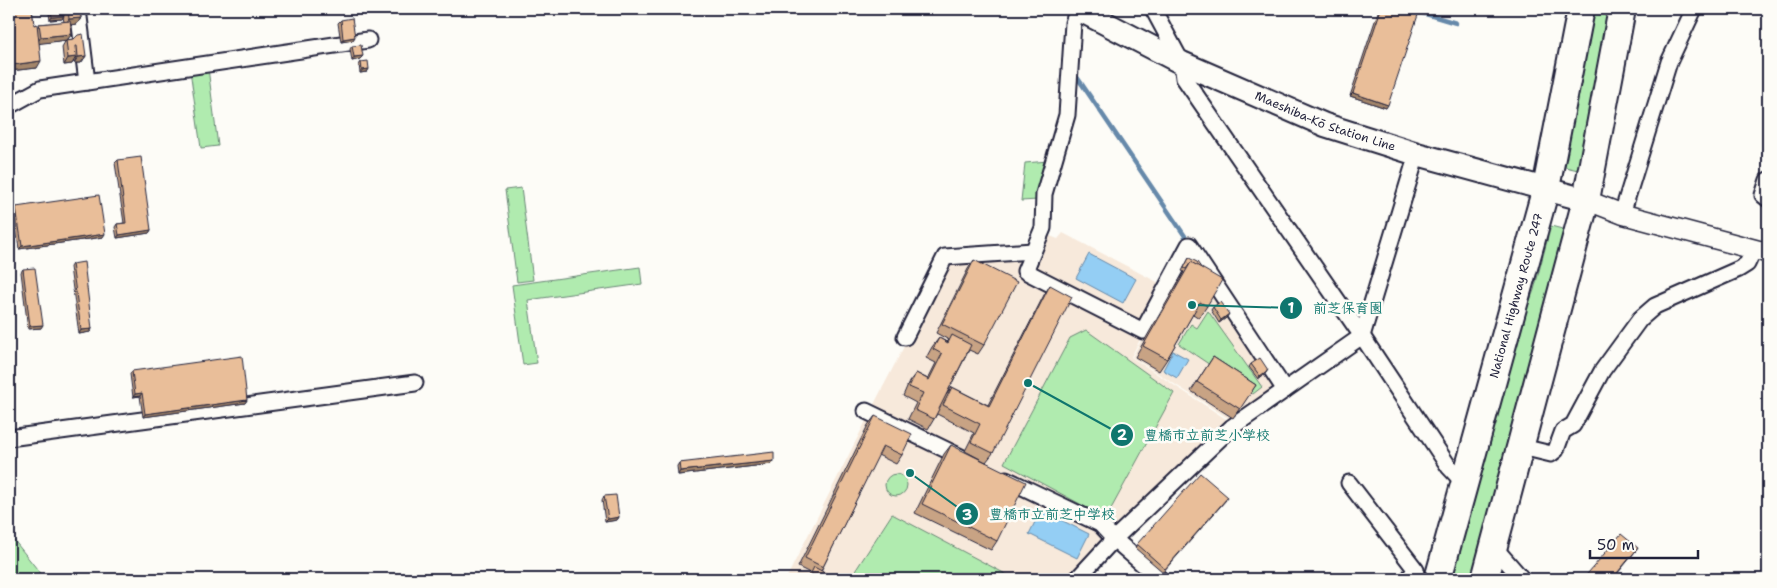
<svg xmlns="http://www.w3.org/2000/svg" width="1777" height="588" font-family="'Shantell Sans','Klee One',sans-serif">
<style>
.built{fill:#f7e9db}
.green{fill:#b0ebaf;stroke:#698675}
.water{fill:#94cef4;stroke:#6689aa}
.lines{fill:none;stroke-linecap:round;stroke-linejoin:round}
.stream{stroke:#6689aa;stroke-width:4.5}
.minor-casing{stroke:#22223b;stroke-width:19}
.tertiary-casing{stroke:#22223b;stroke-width:22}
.secondary-casing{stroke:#22223b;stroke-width:26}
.trunk-casing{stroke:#22223b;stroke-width:30}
.minor{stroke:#fdfcf7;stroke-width:15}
.tertiary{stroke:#fdfcf7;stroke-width:19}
.secondary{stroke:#fdfcf7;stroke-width:22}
.trunk{stroke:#fdfcf7;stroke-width:26}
.wall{fill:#c8a384;stroke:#22223b}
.shaded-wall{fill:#a3856b;stroke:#22223b}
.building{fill:#e9be99;stroke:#22223b}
.labels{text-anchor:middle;stroke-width:5;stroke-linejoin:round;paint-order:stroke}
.street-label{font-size:12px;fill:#22223b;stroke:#fdfcf7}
.leader{fill:none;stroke:#0f766e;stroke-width:2}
.callout-dot{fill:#0f766e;stroke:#fdfcf7;stroke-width:2}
.mark-label{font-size:15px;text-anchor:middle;font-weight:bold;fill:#fff}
.callout-label{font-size:14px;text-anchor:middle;font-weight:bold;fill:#0f766e;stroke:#fdfcf7;stroke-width:5;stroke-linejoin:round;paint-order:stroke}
</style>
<rect width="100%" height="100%" fill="#fdfcf7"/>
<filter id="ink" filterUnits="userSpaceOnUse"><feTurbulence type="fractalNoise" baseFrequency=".02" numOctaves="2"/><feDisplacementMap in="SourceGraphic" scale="10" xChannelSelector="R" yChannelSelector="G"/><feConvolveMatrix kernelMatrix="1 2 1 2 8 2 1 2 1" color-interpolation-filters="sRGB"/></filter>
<g filter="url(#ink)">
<!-- built -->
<g class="built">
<path d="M 1063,233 L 1163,285 L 1142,336 L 1131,357 L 1229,421 L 1113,532 L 871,410 L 949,260 L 1035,255 L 1045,234 L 1058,239 Z"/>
<path d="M 1189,253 L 1276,386 L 1231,420 L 1132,357 Z"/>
<path d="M 868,417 L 1094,529 L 1107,538 L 1072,579 L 786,579 Z"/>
</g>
<!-- green -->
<g class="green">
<path d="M 1588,9 L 1616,9 L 1578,170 L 1557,165 Z"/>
<path d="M 208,68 L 218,146 L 201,148 L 190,70 Z"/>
<path d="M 1048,161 L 1038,200 L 1021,201 L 1025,163 Z"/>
<path d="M 521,188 L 533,280 L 517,282 L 505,190 Z"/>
<path d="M 1551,226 L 1570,231 L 1477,579 L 1447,579 L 1514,343 L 1534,290 Z"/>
<path d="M 640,267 L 642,284 L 528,300 L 537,363 L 523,365 L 512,285 Z"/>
<path d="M 1208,311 L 1262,387 L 1253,394 L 1179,344 L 1191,324 L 1197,328 Z"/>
<path d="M 1086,330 L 1174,393 L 1106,518 L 1004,463 L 1070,338 Z"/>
<circle cx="896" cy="485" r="11"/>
<path d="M 892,514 L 1015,579 L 850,579 Z"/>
<path d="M 9,534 L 45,579 L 10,579 L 9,578 Z"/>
</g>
<!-- water -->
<g class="water">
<path d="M 1089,254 L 1136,279 L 1123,303 L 1076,278 Z"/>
<path d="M 1173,351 L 1188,359 L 1177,378 L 1163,370 Z"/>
<path d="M 1041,510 L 1089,534 L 1077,558 L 1029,534 Z"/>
</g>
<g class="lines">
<!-- stream -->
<g class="stream">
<path d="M 1409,9 L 1456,23"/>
<path d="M 1077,77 L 1189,242"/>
</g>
<!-- minor casing -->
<g class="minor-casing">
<g id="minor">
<path d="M 78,9 L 87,82"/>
<path d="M 1078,9 L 1073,23 L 1067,115 L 1044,194 L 1043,228 L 1025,271 L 1143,331 L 1189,245 L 1285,390"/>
<path d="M 1153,9 L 1182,63 L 1184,78 L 1362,336 L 1449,467 L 1465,484"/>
<path d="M 9,106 L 40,89 L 368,40"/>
<path d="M 1768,180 L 1763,195 L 1768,199"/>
<path d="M 1622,214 L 1669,62 L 1694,9"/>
<path d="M 905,337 L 945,257 L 1033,251"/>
<path d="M 866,411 L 965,459"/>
<path d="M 9,438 L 415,383"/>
<path d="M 1522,447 L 1551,454 L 1556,450 L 1563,431 L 1573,425 L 1602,371 L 1640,319 L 1655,306 L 1739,269 L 1747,264 L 1754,249"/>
<path d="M 1006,479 L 1100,524 L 1114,539 L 1160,579"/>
<path d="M 1349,483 L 1416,570 L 1408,579"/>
<path d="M 1494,547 L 1522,579"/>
<path d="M 1077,579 L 1114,539 L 1232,427 L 1362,336 L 1417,154"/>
</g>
</g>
<!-- tertiary casing -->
<g class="tertiary-casing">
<path id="tertiary" d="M 1586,200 L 1622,214 L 1768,253"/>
</g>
<!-- secondary casing -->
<g class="secondary-casing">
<g id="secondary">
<path id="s1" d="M 1078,9 L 1182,63 L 1325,125 L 1417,154 L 1586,200"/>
</g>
</g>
<!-- trunk casing -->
<g class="trunk-casing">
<g id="trunk">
<path id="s2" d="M 1438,579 L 1546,188 L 1581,9"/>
<path d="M 1485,579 L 1586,200 L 1622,9"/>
</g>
</g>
<!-- minor -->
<use href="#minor" class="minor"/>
<!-- tertiary -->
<use href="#tertiary" class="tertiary"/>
<!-- secondary -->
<use href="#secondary" class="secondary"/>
<!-- trunk -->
<use href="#trunk" class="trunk"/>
</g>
<!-- wall -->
<g class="wall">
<path d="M 9,9 L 32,9 L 34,25 L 38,27 L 39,24 L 64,22 L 63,17 L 62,19 L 50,20 L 49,13 L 51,10 L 54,10 L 53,9 L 80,9 L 81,18 L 77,24 L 71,25 L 72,34 L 67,40 L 39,43 L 37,68 L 9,71 Z"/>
<path d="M 1379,9 L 1400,9 L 1386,108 L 1350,96 Z"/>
<path d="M 341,20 L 353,40 L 341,42 L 338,23 Z"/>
<path d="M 74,39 L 86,56 L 81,63 L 74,63 L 73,61 L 72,64 L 64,65 L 62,47 L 66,40 Z"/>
<path d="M 352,46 L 360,59 L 352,61 L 350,49 Z"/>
<path d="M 361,62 L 369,69 L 367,72 L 360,73 L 359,65 Z"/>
<path d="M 118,160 L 151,230 L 149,233 L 117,238 L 115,227 L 117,224 L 124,223 L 115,163 Z"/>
<path d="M 16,207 L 103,237 L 19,249 L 14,210 Z"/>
<path d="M 1189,258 L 1207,306 L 1199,318 L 1193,314 L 1167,359 L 1159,371 L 1135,357 L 1184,272 L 1182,271 Z"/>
<path d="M 974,260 L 984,345 L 978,354 L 969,350 L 946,395 L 952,387 L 988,405 L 1044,295 L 1050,285 L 993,453 L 986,462 L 965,451 L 974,433 L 937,414 L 928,429 L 908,419 L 916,403 L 903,396 L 909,382 L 916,373 L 928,379 L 936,363 L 926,358 L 932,347 L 939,338 L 947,342 L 949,340 L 936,333 L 968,269 Z"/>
<path d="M 72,264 L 92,329 L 90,332 L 79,334 L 70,267 Z"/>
<path d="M 23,269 L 41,328 L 28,329 L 21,272 Z"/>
<path d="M 1213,307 L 1229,314 L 1226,318 L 1219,323 L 1211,310 Z"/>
<path d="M 1213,357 L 1256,385 L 1233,418 L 1191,391 Z"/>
<path d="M 1251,364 L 1266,373 L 1258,379 L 1249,367 Z"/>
<path d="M 132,371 L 247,400 L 245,403 L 143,417 L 140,396 L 133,397 L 130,374 Z"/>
<path d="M 875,416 L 902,455 L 896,464 L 878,455 L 823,567 L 821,571 L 834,579 L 806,579 L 810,573 L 798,567 L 868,425 Z"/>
<path d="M 951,445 L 997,541 L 991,550 L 915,513 L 944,454 Z"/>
<path d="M 774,461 L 772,464 L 678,475 L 677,466 L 679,463 Z"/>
<path d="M 604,496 L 619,517 L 617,520 L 605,522 L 602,500 Z"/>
<path d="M 1226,500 L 1163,572 L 1135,548 L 1137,544 Z"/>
</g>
<!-- shaded-wall -->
<g class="shaded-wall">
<path d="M 64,16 L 62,19 L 50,20 L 52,17 Z"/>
<path d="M 81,18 L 77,24 L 64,26 L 69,19 Z"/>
<path d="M 72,34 L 67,40 L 36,44 L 41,37 Z"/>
<path d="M 355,37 L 353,40 L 341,42 L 343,39 Z"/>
<path d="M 86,56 L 81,63 L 74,63 L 78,57 Z"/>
<path d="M 363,56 L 360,59 L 352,61 L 354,57 Z"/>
<path d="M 76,57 L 72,64 L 64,65 L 68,58 Z"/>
<path d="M 41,61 L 37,68 L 9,71 L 12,65 Z"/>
<path d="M 369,69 L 367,72 L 360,73 L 362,70 Z"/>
<path d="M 1353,93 L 1388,105 L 1386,108 L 1350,96 Z"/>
<path d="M 151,230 L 149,233 L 117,238 L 119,235 Z"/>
<path d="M 105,234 L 103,237 L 19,249 L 22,246 Z"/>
<path d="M 1229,314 L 1226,318 L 1219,323 L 1221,320 Z"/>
<path d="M 43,325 L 41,328 L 28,329 L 30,326 Z"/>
<path d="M 92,329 L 90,332 L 79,334 L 81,330 Z"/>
<path d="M 1268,370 L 1266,373 L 1258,379 L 1260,376 Z"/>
<path d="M 142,393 L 140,396 L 133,397 L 135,394 Z"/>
<path d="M 247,400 L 245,403 L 143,417 L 145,414 Z"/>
<path d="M 774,461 L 772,464 L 678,475 L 680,471 Z"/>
<path d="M 619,517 L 617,520 L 605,522 L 608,519 Z"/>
<path d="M 1638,548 L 1631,557 L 1613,579 L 1612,579 Z"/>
</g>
<!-- building -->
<g class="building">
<path d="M 10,9 L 32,9 L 34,25 L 37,24 L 41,61 L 12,65 L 10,41 L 14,41 Z"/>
<path d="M 56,9 L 63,9 L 64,16 L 52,17 L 51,10 Z"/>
<path d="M 68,9 L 80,9 L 81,18 L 69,19 Z"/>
<path d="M 1381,9 L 1400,9 L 1418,15 L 1388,105 L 1353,93 Z"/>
<path d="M 352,18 L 355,37 L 343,39 L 341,20 Z"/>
<path d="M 70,21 L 72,34 L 41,37 L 39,24 Z"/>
<path d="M 83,34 L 86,56 L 78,57 L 77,46 L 75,46 L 76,57 L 68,58 L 66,40 L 74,39 L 78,35 Z"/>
<path d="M 361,45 L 363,56 L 354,57 L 352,46 Z"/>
<path d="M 368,61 L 369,69 L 362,70 L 361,62 Z"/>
<path d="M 141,157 L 151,230 L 119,235 L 117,224 L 126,223 L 118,160 Z"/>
<path d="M 99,195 L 105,234 L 22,246 L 16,207 Z"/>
<path d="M 1189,258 L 1197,262 L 1202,269 L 1191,262 L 1186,269 L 1184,268 Z"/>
<path d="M 974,260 L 1017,282 L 984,345 L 942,324 Z"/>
<path d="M 84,262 L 92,329 L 81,330 L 72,264 Z"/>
<path d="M 1191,262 L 1222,280 L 1207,306 L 1200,302 L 1167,359 L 1143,346 Z"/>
<path d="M 35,268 L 43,325 L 30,326 L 23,269 Z"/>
<path d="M 1050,285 L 1072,297 L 993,453 L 971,442 L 980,424 L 943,405 L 952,387 L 989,406 Z"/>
<path d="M 1220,302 L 1229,314 L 1221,320 L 1213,307 Z"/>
<path d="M 952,335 L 971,345 L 934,419 L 915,410 L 923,393 L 909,387 L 916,373 L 929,380 L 942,354 L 933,349 L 939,338 L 948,343 Z"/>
<path d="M 242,356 L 247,400 L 145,414 L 142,393 L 135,394 L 132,371 Z"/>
<path d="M 1213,357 L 1256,385 L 1240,409 L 1197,382 Z"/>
<path d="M 1260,358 L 1268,370 L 1260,376 L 1251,364 Z"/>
<path d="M 875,416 L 912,434 L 902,455 L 883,446 L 823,567 L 805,558 Z"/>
<path d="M 951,445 L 1026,482 L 997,541 L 922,504 Z"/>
<path d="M 774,452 L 774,461 L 680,471 L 679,463 Z"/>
<path d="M 1200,473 L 1228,497 L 1165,569 L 1137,544 Z"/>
<path d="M 616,495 L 619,517 L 608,519 L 604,496 Z"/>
<path d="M 1621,534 L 1638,548 L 1612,579 L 1583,579 Z"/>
<path d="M 814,567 L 835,578 L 834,579 L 808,579 Z"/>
<path d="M 679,576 L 680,579 L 654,579 Z"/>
</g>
</g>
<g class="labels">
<!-- street labels -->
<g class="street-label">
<text dy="4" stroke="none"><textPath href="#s1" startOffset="272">Maeshiba-Kō Station Line</textPath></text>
<text dy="4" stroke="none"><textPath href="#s2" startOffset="294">National Highway Route 247</textPath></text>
</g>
</g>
<!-- callouts -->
<path class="leader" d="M1192 305L1291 308M1028 383L1122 435M910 473L967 514"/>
<g class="callout-dot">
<circle cx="1192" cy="305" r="5"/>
<circle cx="1028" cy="383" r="5"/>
<circle cx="910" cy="473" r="5"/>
<circle cx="1291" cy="308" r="12"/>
<circle cx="1122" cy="435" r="12"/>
<circle cx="967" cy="514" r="12"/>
</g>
<g class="mark-label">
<text x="1291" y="313">1</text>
<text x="1122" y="440">2</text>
<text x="967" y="520">3</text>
</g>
<g class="callout-label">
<text x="1348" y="313">前芝保育園</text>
<text x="1207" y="440">豊橋市立前芝小学校</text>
<text x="1052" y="519">豊橋市立前芝中学校</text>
</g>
<!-- margin -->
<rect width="1777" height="588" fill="none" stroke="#fdfcf7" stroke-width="30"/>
<rect x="15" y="15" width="1747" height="558" fill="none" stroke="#22223b" stroke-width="2" filter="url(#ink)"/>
<!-- scale -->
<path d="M1590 550v8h108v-8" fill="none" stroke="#22223b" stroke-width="2.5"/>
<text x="1597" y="550" font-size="15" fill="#22223b" stroke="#fdfcf7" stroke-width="4" paint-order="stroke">50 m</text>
</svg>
